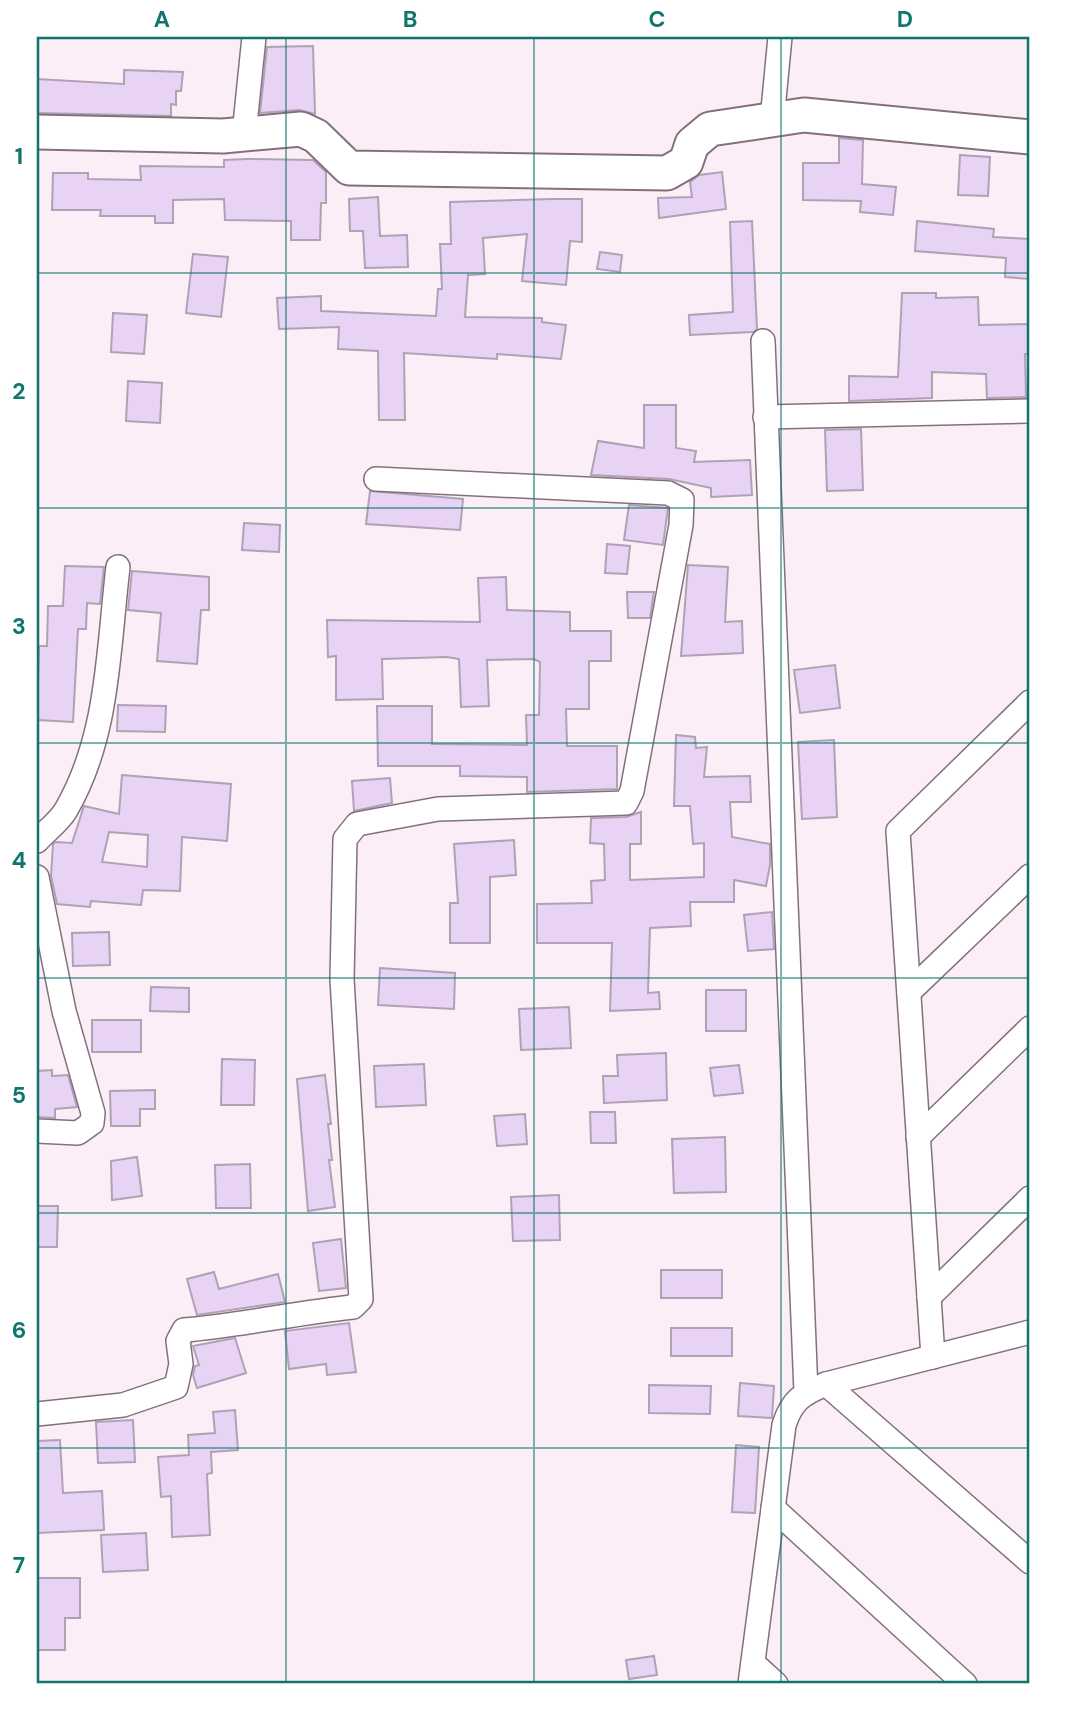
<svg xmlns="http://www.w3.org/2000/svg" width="1067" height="1721" font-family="'DM Sans',sans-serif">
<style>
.building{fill:#e9d3f5;stroke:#aea2b5;stroke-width:2;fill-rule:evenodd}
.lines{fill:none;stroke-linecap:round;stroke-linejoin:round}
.street-casing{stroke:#84707d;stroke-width:26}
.secondary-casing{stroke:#84707d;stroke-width:37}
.street{stroke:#fff;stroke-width:23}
.secondary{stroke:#fff;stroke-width:33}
.grid{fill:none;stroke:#0f766e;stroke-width:2;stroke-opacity:0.55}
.neatline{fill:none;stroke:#0f766e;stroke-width:2.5}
.grid-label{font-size:23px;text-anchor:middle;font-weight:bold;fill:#0f766e}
</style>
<rect width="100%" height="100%" fill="#fceef7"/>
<!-- building -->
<g class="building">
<path d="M 313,46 L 315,114 L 299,110 L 260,113 L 267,47 Z"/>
<path d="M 124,70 L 183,72 L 181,91 L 176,91 L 176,105 L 171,104 L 171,116 L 37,113 L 37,79 L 124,84 Z"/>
<path d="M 839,138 L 863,140 L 862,184 L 896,187 L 893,215 L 860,212 L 861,201 L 803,200 L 803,163 L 839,163 Z"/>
<path d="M 960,155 L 990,157 L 988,196 L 958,195 Z"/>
<path d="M 248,159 L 313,160 L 326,172 L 326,203 L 321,203 L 320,240 L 291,240 L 291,221 L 225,220 L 224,199 L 173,200 L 173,223 L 155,223 L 155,216 L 100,216 L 101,210 L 52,210 L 53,173 L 88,173 L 88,179 L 141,180 L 140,166 L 224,167 L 224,160 Z"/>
<path d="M 722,172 L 726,209 L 659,218 L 658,198 L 692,197 L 690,182 L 699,175 Z"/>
<path d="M 378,197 L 380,236 L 407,235 L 408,267 L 365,268 L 363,231 L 350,231 L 349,199 Z"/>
<path d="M 552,199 L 582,199 L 582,242 L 570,241 L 566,285 L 522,281 L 527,234 L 483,238 L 485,274 L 468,275 L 465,317 L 542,318 L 542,322 L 566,325 L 561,359 L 497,354 L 497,359 L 404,353 L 405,420 L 379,420 L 378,351 L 338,349 L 339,327 L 279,329 L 277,298 L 321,296 L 321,311 L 436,316 L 438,289 L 442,289 L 440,244 L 451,244 L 450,202 Z"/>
<path d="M 752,221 L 757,329 L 753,332 L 690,335 L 689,315 L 733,312 L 730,222 Z"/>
<path d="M 917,221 L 994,229 L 993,237 L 1030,239 L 1030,279 L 1005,277 L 1006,258 L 915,251 Z"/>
<path d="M 600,252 L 622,255 L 620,272 L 597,269 Z"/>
<path d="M 193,254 L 228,257 L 221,317 L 186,313 Z"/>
<path d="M 902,293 L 936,293 L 936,298 L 978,297 L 979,325 L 1029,324 L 1030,354 L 1025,354 L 1026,397 L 987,398 L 986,374 L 932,372 L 932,398 L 849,401 L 849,376 L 898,377 Z"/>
<path d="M 113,313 L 147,315 L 144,354 L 111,352 Z"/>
<path d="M 128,381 L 162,383 L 160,423 L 126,421 Z"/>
<path d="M 644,405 L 676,405 L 676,448 L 696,451 L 694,462 L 750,460 L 752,495 L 711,497 L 711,488 L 669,479 L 591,475 L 598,441 L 644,448 Z"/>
<path d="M 861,429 L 863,490 L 827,491 L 825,430 Z"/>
<path d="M 370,491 L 463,499 L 460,530 L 366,524 Z"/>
<path d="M 629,505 L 668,508 L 663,545 L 624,540 Z"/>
<path d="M 244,523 L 280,525 L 279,552 L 242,550 Z"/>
<path d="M 607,544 L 630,546 L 627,574 L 605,573 Z"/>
<path d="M 688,565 L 728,567 L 725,622 L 742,621 L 743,653 L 681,656 Z"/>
<path d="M 65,566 L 104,567 L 100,604 L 87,603 L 86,629 L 78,629 L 73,722 L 37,720 L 39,646 L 47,646 L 48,606 L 63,606 Z"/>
<path d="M 132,571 L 209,577 L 209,610 L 201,610 L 197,664 L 157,661 L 161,613 L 128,610 Z"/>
<path d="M 506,577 L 507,610 L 570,612 L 570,631 L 611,631 L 611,661 L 589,661 L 589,709 L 566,709 L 567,746 L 617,746 L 617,789 L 527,792 L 527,777 L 460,776 L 460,766 L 378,766 L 377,706 L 432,706 L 432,744 L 527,745 L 526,715 L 539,715 L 540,662 L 534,659 L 487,660 L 489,706 L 461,707 L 459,659 L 447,657 L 382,659 L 383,699 L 336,700 L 336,656 L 328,657 L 327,620 L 480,622 L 478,578 Z"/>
<path d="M 627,592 L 654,592 L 650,618 L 628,618 Z"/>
<path d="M 835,665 L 840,708 L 800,713 L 794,670 Z"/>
<path d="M 118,705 L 166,706 L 165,732 L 117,731 Z"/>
<path d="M 676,735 L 695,737 L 696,748 L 707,747 L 704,777 L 750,776 L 751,802 L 730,802 L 732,837 L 770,844 L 770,865 L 766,886 L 734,880 L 734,902 L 690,902 L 691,926 L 650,928 L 648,993 L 659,992 L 660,1009 L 610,1011 L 612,943 L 537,943 L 537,904 L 592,903 L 591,881 L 605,880 L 604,844 L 590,843 L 591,818 L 626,817 L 641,812 L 641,844 L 630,844 L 630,880 L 704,877 L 704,843 L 693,844 L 690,806 L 674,806 Z"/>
<path d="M 834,740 L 837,817 L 802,819 L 798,742 Z"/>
<path d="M 122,775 L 231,784 L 227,841 L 182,837 L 180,891 L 143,890 L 141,905 L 91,901 L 90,907 L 57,904 L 51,876 L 53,844 L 56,842 L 72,843 L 84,806 L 119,814 ZM 109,832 L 148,835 L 147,867 L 102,862 Z"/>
<path d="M 390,778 L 392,803 L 354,811 L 352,781 Z"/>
<path d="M 514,840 L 516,875 L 490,877 L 490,943 L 450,943 L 450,903 L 458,903 L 454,844 Z"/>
<path d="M 772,912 L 774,949 L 748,951 L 744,915 Z"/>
<path d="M 109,932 L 110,965 L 73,966 L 72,933 Z"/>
<path d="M 380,968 L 455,973 L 454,1009 L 378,1005 Z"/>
<path d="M 151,987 L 189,988 L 189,1012 L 150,1011 Z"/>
<rect x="706" y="990" width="40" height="41"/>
<path d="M 569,1007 L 571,1048 L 521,1050 L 519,1009 Z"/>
<rect x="92" y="1020" width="49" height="32"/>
<path d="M 666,1053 L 667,1100 L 604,1103 L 603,1076 L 618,1076 L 617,1055 Z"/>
<path d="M 222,1059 L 255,1060 L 254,1105 L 221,1105 Z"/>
<path d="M 424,1064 L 426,1105 L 376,1107 L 374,1066 Z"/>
<path d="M 739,1065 L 743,1093 L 714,1096 L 710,1068 Z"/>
<path d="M 52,1070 L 52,1076 L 68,1075 L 77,1107 L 55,1109 L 55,1118 L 37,1117 L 37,1071 Z"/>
<path d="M 325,1075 L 331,1124 L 328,1124 L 332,1160 L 329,1160 L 335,1207 L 308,1211 L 297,1079 Z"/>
<path d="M 155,1090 L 155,1109 L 140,1109 L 140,1126 L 111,1126 L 110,1091 Z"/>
<path d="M 590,1112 L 615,1112 L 616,1143 L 591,1143 Z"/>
<path d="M 525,1114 L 527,1144 L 497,1146 L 494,1116 Z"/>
<path d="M 725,1137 L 726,1192 L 674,1193 L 672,1139 Z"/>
<path d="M 137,1157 L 142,1196 L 112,1200 L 111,1161 Z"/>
<path d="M 250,1164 L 251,1208 L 216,1208 L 215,1165 Z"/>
<path d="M 559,1195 L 560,1240 L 513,1241 L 511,1197 Z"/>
<path d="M 37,1206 L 58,1206 L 57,1247 L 37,1247 Z"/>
<path d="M 341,1239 L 346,1288 L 319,1291 L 313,1243 Z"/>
<rect x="661" y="1270" width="61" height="28"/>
<path d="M 214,1272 L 219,1289 L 278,1274 L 285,1302 L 197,1315 L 187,1279 Z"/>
<path d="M 349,1323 L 356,1372 L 327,1375 L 326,1364 L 289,1369 L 285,1331 Z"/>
<rect x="671" y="1328" width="61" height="28"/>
<path d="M 235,1338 L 246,1373 L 197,1388 L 193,1375 L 195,1366 L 199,1365 L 193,1346 Z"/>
<path d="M 740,1383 L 774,1386 L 772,1418 L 738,1416 Z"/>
<path d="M 649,1385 L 711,1386 L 710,1414 L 649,1413 Z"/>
<path d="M 235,1410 L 238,1450 L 211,1452 L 212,1473 L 207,1474 L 210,1535 L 172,1537 L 171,1496 L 161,1497 L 158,1457 L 189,1455 L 188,1435 L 215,1433 L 213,1412 Z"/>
<path d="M 133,1420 L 135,1462 L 98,1463 L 96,1422 Z"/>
<path d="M 60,1440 L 63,1493 L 102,1491 L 104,1530 L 37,1533 L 37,1441 Z"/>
<path d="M 736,1445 L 759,1447 L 755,1513 L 732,1512 Z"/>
<path d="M 146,1533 L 148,1570 L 103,1572 L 101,1535 Z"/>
<path d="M 37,1578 L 80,1578 L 80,1618 L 65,1618 L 65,1650 L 37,1650 Z"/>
<path d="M 654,1656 L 657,1675 L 629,1679 L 626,1660 Z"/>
</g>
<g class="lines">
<!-- street casing -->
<g class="street-casing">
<g id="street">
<path d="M 772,120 L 780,37"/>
<path d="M 244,134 L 254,37"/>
<path d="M 763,341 L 806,1392"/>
<path d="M 765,417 L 1030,411"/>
<path d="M 37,841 C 46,831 59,822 66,810 C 109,736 108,650 118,567"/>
<path d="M 37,877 L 64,1011 L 93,1113 L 92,1123 L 78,1133 L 37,1131"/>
<path d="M 909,992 L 1030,876"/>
<path d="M 918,1137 L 1030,1028"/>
<path d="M 929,1297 L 1030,1198"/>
<path d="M 933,1357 L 898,831 L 1030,702"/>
<path d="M 826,1384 L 1030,1562"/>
<path d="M 37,1414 L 123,1405 L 176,1387 L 181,1364 L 178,1341 L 184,1330 C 241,1325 296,1313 353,1307 L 361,1299 L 342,979 L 345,839 L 357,824 L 438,809 L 626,803 L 632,791 L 681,525 L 682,500 L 668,493 L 376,479"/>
<path d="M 773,1508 L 965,1684"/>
<path d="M 753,1663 L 776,1684"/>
<path d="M 750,1684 L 784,1425 C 792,1400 802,1394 826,1384 L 1030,1332"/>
</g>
</g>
<!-- secondary casing -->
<g class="secondary-casing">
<path id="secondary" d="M 37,132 L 223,136 L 301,129 L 316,136 L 349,168 L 667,173 L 686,162 L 692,144 L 710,129 L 804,115 L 1030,137"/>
</g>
<!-- street -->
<use href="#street" class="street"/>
<!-- secondary -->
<use href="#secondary" class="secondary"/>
</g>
<!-- grid -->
<path class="grid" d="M 286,37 L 286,1684M 534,37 L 534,1684M 781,37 L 781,1684M 37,273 L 1030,273M 37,508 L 1030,508M 37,743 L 1030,743M 37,978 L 1030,978M 37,1213 L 1030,1213M 37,1448 L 1030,1448"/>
<!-- border -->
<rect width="1067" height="1721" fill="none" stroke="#ffffff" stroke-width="77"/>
<rect x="38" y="38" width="990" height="1644" class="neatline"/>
<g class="grid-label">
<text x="162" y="27">A</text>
<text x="410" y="27">B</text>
<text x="657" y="27">C</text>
<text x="905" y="27">D</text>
<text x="19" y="164">1</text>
<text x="19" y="399">2</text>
<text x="19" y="634">3</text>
<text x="19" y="868">4</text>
<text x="19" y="1103">5</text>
<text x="19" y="1338">6</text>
<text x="19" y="1573">7</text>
</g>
</svg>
